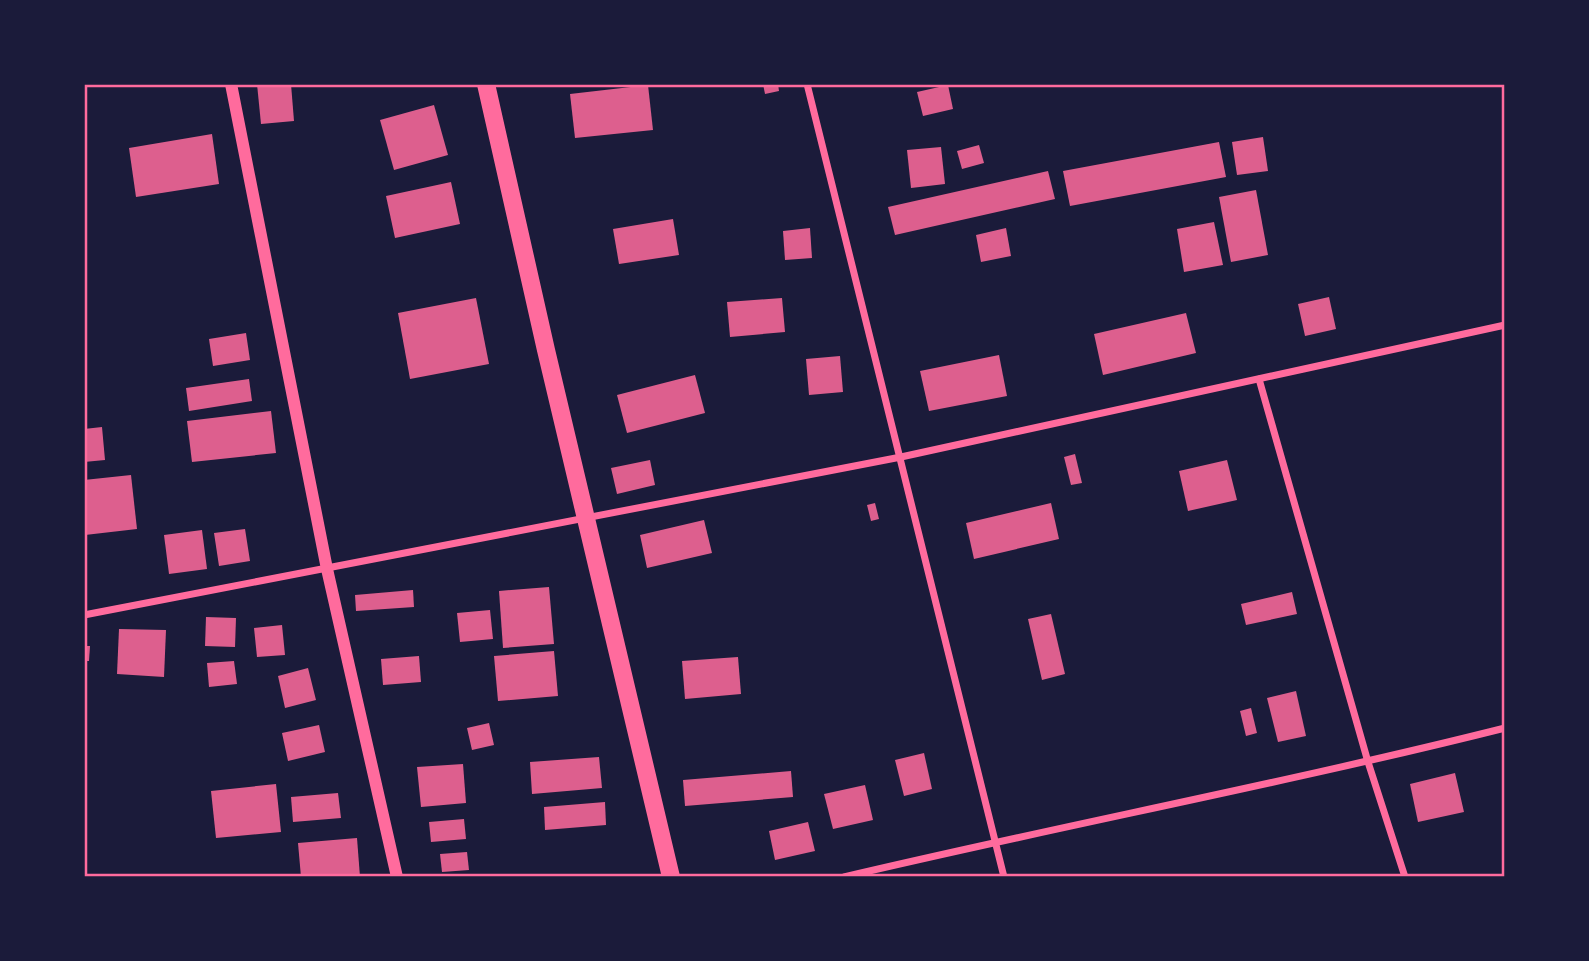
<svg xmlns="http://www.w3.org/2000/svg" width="1589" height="961" font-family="'Noto Serif',serif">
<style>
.building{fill:#dd5f8e}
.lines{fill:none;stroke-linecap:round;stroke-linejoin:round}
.minor{stroke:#ff6b9d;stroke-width:7}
.tertiary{stroke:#ff6b9d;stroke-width:12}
.primary{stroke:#ff6b9d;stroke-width:18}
.neatline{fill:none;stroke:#ff6b9d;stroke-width:2.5}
</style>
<rect width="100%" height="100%" fill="#1b1b3a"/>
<!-- building -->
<g class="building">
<path d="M 257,84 L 291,84 L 294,121 L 261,124 Z"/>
<path d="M 763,84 L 778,84 L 779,91 L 765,94 Z"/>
<path d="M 648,85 L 653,130 L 575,138 L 570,94 Z"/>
<path d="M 948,85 L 953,109 L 923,116 L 917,92 Z"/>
<path d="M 434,105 L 448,155 L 394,170 L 380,120 Z"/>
<path d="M 212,134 L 219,184 L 136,197 L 129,148 Z"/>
<path d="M 1263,137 L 1268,171 L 1237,175 L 1232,142 Z"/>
<path d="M 1219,142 L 1226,177 L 1070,206 L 1063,171 Z"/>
<path d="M 979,145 L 984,163 L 962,169 L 957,151 Z"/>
<path d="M 941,147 L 945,184 L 911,188 L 907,150 Z"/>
<path d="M 1048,171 L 1055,199 L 895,235 L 888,207 Z"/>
<path d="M 451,182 L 460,224 L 395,238 L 386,196 Z"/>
<path d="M 1256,190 L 1268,255 L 1231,262 L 1219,197 Z"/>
<path d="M 673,219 L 679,255 L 619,264 L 613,229 Z"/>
<path d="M 1214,222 L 1223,265 L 1184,272 L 1177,229 Z"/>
<path d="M 810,228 L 812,258 L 785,260 L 783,231 Z"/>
<path d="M 1006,228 L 1011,256 L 981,262 L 976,235 Z"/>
<path d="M 1329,297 L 1336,329 L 1305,336 L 1298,304 Z"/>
<path d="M 476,298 L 489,364 L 410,379 L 398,313 Z"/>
<path d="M 782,298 L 785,332 L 730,337 L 727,302 Z"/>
<path d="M 1186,313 L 1196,353 L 1103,375 L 1094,334 Z"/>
<path d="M 246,333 L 250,360 L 213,366 L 209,339 Z"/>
<path d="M 999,355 L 1007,396 L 929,411 L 920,371 Z"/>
<path d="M 840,356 L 843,392 L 809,395 L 806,359 Z"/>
<path d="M 695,375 L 705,413 L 627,433 L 617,395 Z"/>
<path d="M 249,379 L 252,401 L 189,411 L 186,388 Z"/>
<path d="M 271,411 L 276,453 L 192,462 L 187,421 Z"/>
<path d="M 102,427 L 105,460 L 84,462 L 84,429 Z"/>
<path d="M 1075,454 L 1082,483 L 1071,485 L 1064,457 Z"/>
<path d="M 650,460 L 655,485 L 617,494 L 611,468 Z"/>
<path d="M 1227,460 L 1237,500 L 1188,511 L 1179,471 Z"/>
<path d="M 131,475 L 137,529 L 85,535 L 84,480 Z"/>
<path d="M 875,503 L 879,519 L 871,521 L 867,505 Z"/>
<path d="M 1051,503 L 1059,539 L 974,559 L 966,523 Z"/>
<path d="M 704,520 L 712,553 L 647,568 L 640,535 Z"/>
<path d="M 245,529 L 250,561 L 219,566 L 214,533 Z"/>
<path d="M 202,530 L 207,569 L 169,574 L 164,535 Z"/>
<path d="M 549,587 L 554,644 L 503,648 L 499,591 Z"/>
<path d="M 413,590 L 414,607 L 356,611 L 355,595 Z"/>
<path d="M 1292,592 L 1297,614 L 1246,625 L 1241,604 Z"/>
<path d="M 490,610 L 493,639 L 460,642 L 457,613 Z"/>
<path d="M 1051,614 L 1065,674 L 1042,680 L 1028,619 Z"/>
<path d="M 206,617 L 236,618 L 235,647 L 205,646 Z"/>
<path d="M 282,625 L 285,655 L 257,657 L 254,628 Z"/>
<path d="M 119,629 L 166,630 L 164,677 L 117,674 Z"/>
<path d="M 84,646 L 90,646 L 89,661 L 84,661 Z"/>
<path d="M 554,651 L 558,696 L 498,701 L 494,656 Z"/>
<path d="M 419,656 L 421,682 L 383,685 L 381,659 Z"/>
<path d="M 738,657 L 741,694 L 685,699 L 682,661 Z"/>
<path d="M 234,661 L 237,684 L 209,687 L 207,663 Z"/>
<path d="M 308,668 L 316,700 L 285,708 L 278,676 Z"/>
<path d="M 1296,691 L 1306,736 L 1278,742 L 1267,698 Z"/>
<path d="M 1251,708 L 1257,733 L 1246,736 L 1240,711 Z"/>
<path d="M 489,723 L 494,745 L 472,750 L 467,728 Z"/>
<path d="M 319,725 L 325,752 L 288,761 L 282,733 Z"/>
<path d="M 924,753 L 932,789 L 904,796 L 895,760 Z"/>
<path d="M 599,757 L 602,788 L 532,794 L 530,762 Z"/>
<path d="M 463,764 L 466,803 L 421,807 L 417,767 Z"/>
<path d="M 791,771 L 793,797 L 685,806 L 683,780 Z"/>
<path d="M 1455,773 L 1464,812 L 1418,822 L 1410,784 Z"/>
<path d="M 276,784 L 281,832 L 216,838 L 211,791 Z"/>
<path d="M 865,785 L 873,820 L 833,829 L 824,794 Z"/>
<path d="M 338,793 L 341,818 L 293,822 L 291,797 Z"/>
<path d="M 605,802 L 606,825 L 545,830 L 544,807 Z"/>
<path d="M 464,819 L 466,839 L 431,842 L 429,822 Z"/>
<path d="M 808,822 L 815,851 L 775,860 L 769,831 Z"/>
<path d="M 357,838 L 360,877 L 301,877 L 298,843 Z"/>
<path d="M 467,852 L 469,870 L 442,872 L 440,854 Z"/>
</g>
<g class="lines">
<!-- minor -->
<g class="minor">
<path d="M 807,84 L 1004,877"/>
<path d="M 1259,379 L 1368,762 L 1405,877"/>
<path d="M 84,615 L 901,457 L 1505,325"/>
<path d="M 844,877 C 1064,825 1286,783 1505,728"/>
</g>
<!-- tertiary -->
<path class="tertiary" d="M 231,84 L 327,569 L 397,877"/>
<!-- primary -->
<path class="primary" d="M 486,84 L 546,350 L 671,877"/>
</g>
<!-- border -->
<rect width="1589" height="961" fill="none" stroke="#1b1b3a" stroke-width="172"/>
<rect x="86" y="86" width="1417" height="789" class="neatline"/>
</svg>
